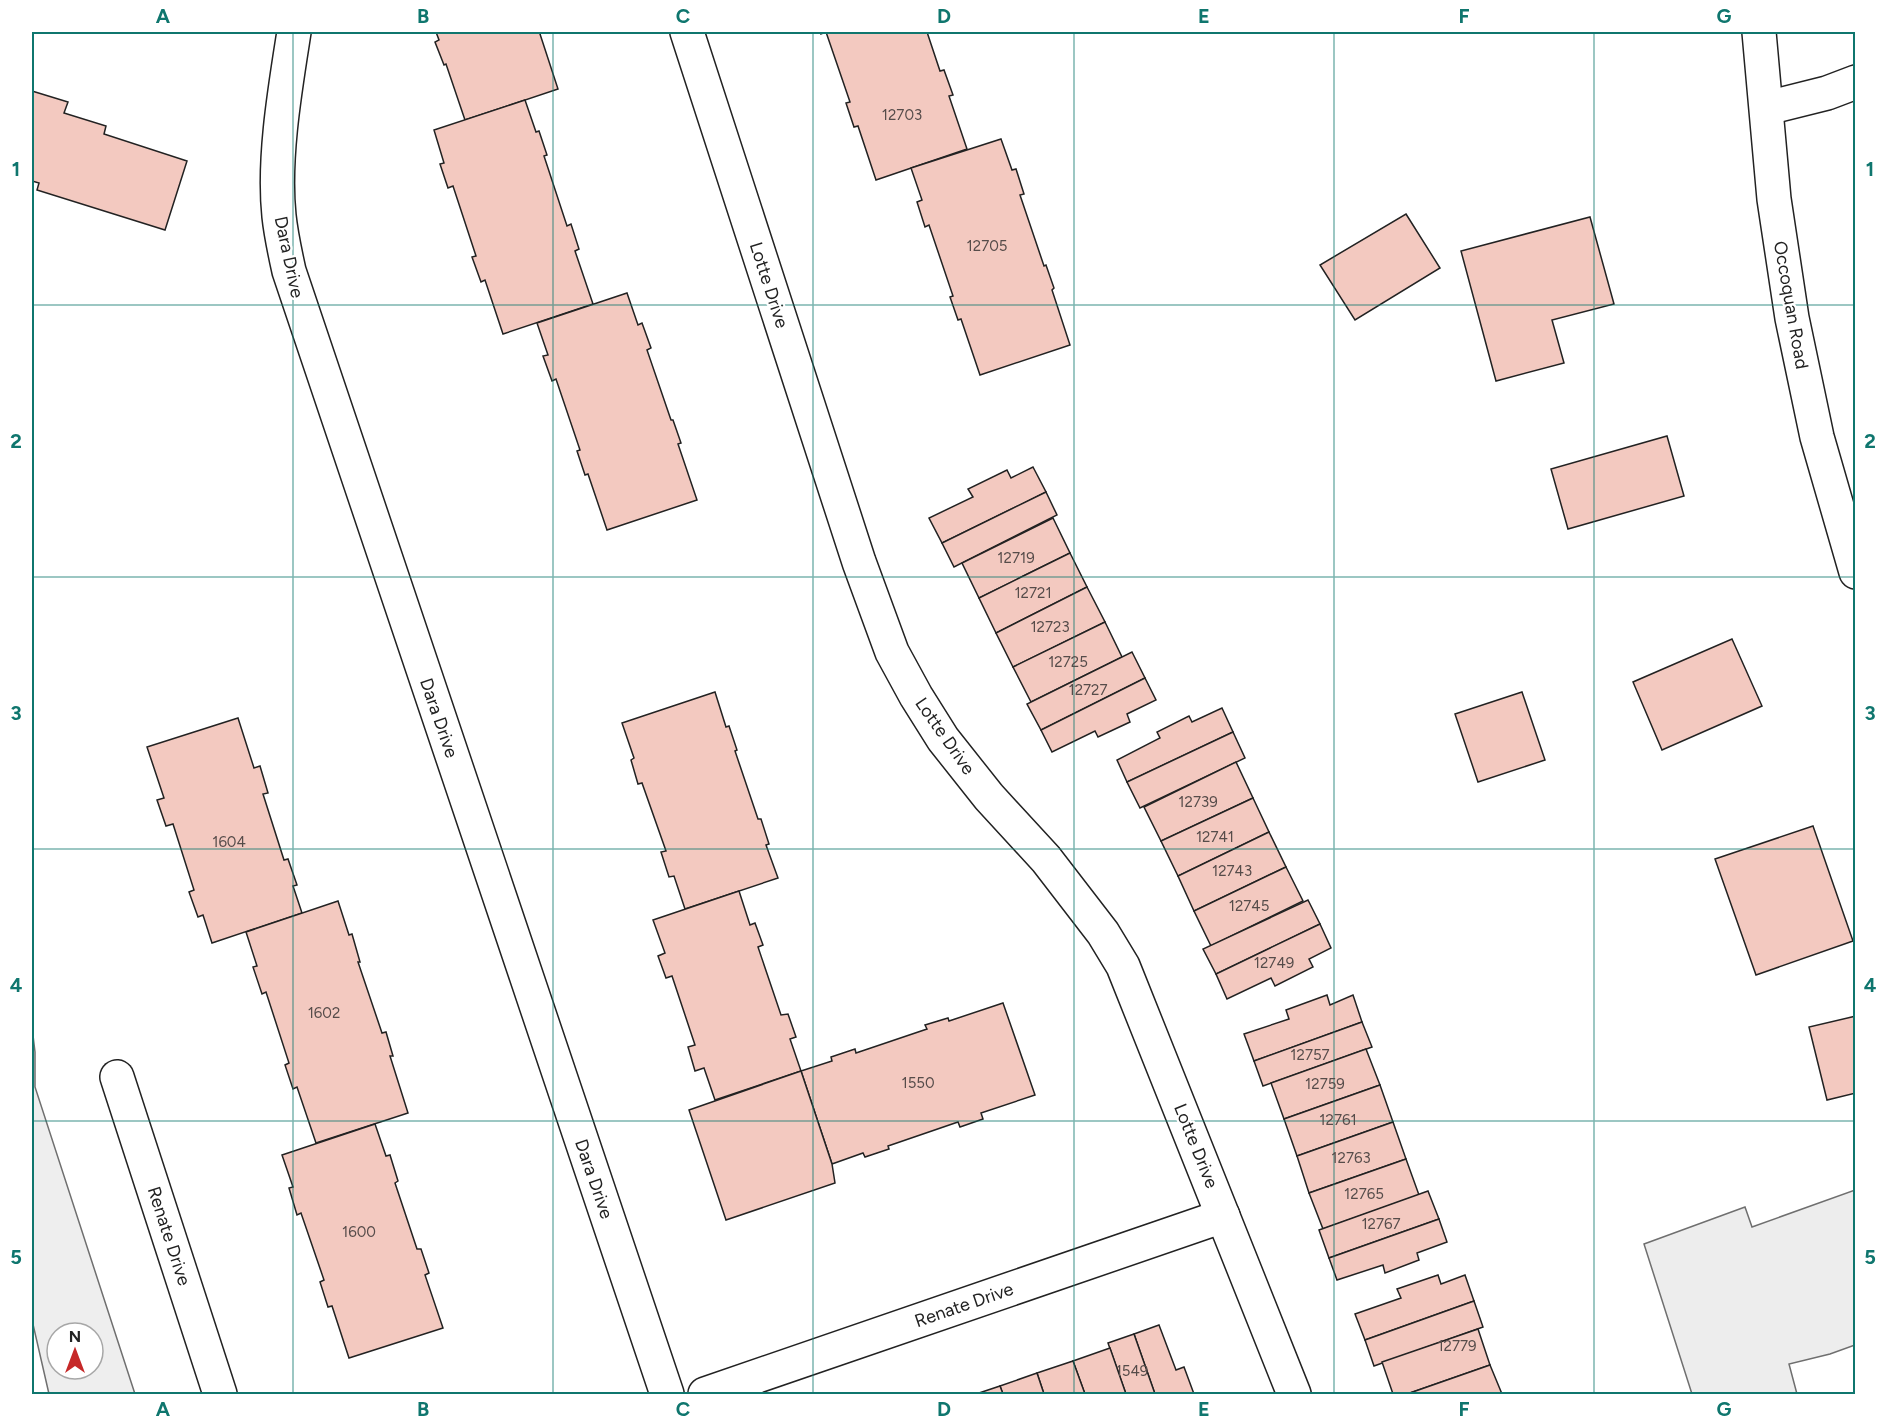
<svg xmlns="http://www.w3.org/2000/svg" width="1887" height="1426" font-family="Figtree,sans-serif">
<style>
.green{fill:#eee;stroke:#6f6f6f;stroke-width:1.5;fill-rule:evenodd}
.parking{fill:#ededed;stroke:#6f6f6f;stroke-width:1.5}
.building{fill:#f3c9c0;stroke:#222;stroke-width:1.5}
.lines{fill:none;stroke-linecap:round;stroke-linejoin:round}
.minor-casing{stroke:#222;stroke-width:36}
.minor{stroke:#fff;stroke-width:33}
.grid{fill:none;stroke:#0f766e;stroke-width:1.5;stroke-opacity:0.55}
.labels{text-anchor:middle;stroke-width:4.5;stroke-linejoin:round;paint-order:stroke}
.number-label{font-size:15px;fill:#564c4a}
.street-label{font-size:18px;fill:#222;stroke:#fff}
.neatline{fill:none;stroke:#0f766e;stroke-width:2}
.grid-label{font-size:20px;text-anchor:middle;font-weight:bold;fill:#0f766e}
</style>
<rect width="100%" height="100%" fill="#fff"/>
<!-- green -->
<path class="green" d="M 32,1027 L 35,1052 L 35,1087 L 135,1394 L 49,1394 L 32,1320 ZM 57,1333 L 93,1333 L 93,1369 L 57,1369 Z"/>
<!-- parking -->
<path class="parking" d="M 1855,1190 L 1855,1345 L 1830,1354 L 1789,1364 L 1797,1394 L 1692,1394 L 1644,1244 L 1745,1207 L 1752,1227 Z"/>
<!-- building -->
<g class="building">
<path d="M 436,32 L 543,32 L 540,34 L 558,89 L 465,120 L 446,64 L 444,65 L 435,42 L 439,40 Z"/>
<path d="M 821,32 L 927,32 L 940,71 L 944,70 L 953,95 L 949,96 L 967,149 L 876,180 L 858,126 L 854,127 L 846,103 L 850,102 L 826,32 L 821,34 Z"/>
<path d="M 32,91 L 68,102 L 64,113 L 106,126 L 104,134 L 187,161 L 165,230 L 37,190 L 39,183 L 32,181 Z"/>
<path d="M 525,100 L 536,132 L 539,131 L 547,155 L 544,156 L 567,226 L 571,224 L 579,249 L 575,251 L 593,304 L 503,334 L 485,280 L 481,282 L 472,257 L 476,256 L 453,186 L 448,188 L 440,164 L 444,163 L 434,130 Z"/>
<path d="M 1001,139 L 1012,170 L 1016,169 L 1024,194 L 1020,195 L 1044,266 L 1046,265 L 1054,288 L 1052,290 L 1070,345 L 980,375 L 961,319 L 958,320 L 950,297 L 953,296 L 929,225 L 925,227 L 917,202 L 922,200 L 911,168 Z"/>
<path d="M 1406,214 L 1440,268 L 1355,320 L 1320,265 Z"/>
<path d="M 1590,217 L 1614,304 L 1552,320 L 1564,363 L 1496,381 L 1461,251 Z"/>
<path d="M 627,293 L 638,325 L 642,323 L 651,348 L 647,350 L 671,420 L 673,420 L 681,443 L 678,444 L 697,500 L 607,530 L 588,474 L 585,475 L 577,451 L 580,450 L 556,379 L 552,381 L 543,356 L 548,355 L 537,323 Z"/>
<path d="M 1667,436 L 1684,496 L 1568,529 L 1551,469 Z"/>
<path d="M 1033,467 L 1046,492 L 942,543 L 929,518 L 973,497 L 968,489 L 1007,470 L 1011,478 Z"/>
<path d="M 1046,492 L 1057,515 L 954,567 L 942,543 Z"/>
<path d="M 1053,518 L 1070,553 L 979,598 L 962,563 Z"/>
<path d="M 1070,553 L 1087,587 L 996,633 L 979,598 Z"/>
<path d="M 1087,587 L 1105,622 L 1013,667 L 996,633 Z"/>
<path d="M 1105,622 L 1122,657 L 1031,702 L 1013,667 Z"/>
<path d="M 1732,639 L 1762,706 L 1662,750 L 1633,682 Z"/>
<path d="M 1132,652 L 1145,678 L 1041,730 L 1027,704 Z"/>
<path d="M 1145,678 L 1156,700 L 1127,714 L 1130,722 L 1098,737 L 1095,731 L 1052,752 L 1041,730 Z"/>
<path d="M 715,692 L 726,727 L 729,726 L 737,750 L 735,751 L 758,819 L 761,819 L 769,844 L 766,845 L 778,878 L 685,909 L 674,876 L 669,877 L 661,852 L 666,851 L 642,783 L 638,784 L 631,760 L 634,758 L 622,723 Z"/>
<path d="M 1522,692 L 1545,760 L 1478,782 L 1455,714 Z"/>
<path d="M 1222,708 L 1233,732 L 1127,782 L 1117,760 L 1160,738 L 1157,732 L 1189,716 L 1192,722 Z"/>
<path d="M 238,718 L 254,768 L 260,766 L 268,793 L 263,794 L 284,860 L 288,859 L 297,885 L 293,886 L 302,913 L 212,943 L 203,915 L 198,917 L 189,892 L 194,890 L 173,824 L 166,826 L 157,800 L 164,798 L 147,747 Z"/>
<path d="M 1233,732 L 1245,758 L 1140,808 L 1127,782 Z"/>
<path d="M 1236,762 L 1253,798 L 1161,841 L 1144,807 Z"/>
<path d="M 1253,798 L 1269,832 L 1178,876 L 1161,841 Z"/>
<path d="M 1813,826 L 1853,941 L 1756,975 L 1715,859 Z"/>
<path d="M 1269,832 L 1286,867 L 1194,911 L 1178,876 Z"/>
<path d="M 1286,867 L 1303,901 L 1211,946 L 1194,911 Z"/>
<path d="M 739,891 L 750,925 L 755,923 L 763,945 L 758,947 L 781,1015 L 788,1014 L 796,1037 L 790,1039 L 801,1071 L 715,1100 L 704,1068 L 695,1071 L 688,1047 L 695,1045 L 672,976 L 666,978 L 658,956 L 665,953 L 653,920 Z"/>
<path d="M 1308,900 L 1320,924 L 1216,974 L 1203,949 Z"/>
<path d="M 338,901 L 349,935 L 352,934 L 360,962 L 358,962 L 382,1033 L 386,1032 L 393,1056 L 390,1056 L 408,1113 L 316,1143 L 297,1087 L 293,1089 L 285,1065 L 289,1063 L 266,992 L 262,994 L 253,967 L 257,966 L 246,932 Z"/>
<path d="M 1320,924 L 1331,948 L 1309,959 L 1313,967 L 1275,986 L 1271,978 L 1227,999 L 1216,974 Z"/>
<path d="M 1327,995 L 1330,1005 L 1353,995 L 1362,1022 L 1254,1061 L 1244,1034 L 1289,1019 L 1286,1010 Z"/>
<path d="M 1003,1003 L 1035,1095 L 981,1113 L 983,1119 L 960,1127 L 958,1122 L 888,1146 L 889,1149 L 865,1157 L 863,1153 L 832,1164 L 801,1071 L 832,1061 L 831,1057 L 855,1049 L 856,1053 L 927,1029 L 925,1025 L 948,1018 L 949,1021 Z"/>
<path d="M 1856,1016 L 1856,1093 L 1827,1100 L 1809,1027 Z"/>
<path d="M 1362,1022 L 1372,1047 L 1263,1086 L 1254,1061 Z"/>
<path d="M 1366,1049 L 1380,1085 L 1284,1119 L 1271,1083 Z"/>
<path d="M 801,1071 L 832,1164 L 835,1183 L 726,1220 L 689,1110 Z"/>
<path d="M 1380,1085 L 1393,1122 L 1297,1156 L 1284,1119 Z"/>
<path d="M 1393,1122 L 1406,1159 L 1309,1193 L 1297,1156 Z"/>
<path d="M 375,1124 L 386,1156 L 390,1155 L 398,1181 L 395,1183 L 417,1249 L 421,1249 L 429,1273 L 425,1275 L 443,1328 L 349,1358 L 332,1306 L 328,1307 L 320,1282 L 324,1280 L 301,1213 L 297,1215 L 289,1188 L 293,1187 L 282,1155 Z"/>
<path d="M 1406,1159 L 1419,1195 L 1323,1229 L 1309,1193 Z"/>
<path d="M 1428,1191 L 1439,1219 L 1329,1258 L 1319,1230 Z"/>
<path d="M 1439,1219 L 1447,1242 L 1417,1253 L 1419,1260 L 1385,1273 L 1383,1265 L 1337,1280 L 1329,1258 Z"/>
<path d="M 1438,1275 L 1441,1284 L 1465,1275 L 1474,1301 L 1365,1340 L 1355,1314 L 1401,1298 L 1397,1289 Z"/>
<path d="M 1474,1301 L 1483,1327 L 1374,1366 L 1365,1340 Z"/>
<path d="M 1159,1325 L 1176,1370 L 1184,1367 L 1194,1394 L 1155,1394 L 1134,1334 Z"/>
<path d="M 1478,1329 L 1490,1365 L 1407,1394 L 1393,1394 L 1382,1362 Z"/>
<path d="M 1134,1334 L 1155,1394 L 1126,1394 L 1108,1343 Z"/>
<path d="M 1110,1348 L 1126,1394 L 1085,1394 L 1073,1361 Z"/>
<path d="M 1073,1361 L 1085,1394 L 1044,1394 L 1037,1373 Z"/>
<path d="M 1490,1365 L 1502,1394 L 1407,1394 Z"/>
<path d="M 1037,1373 L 1044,1394 L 1003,1394 L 1000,1386 Z"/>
<path d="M 1000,1386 L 1003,1394 L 976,1394 Z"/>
</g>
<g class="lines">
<!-- minor casing -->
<g class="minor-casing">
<g id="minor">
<path d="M 294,32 C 285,89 273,159 279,216 C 281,235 285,253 289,271 L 667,1394"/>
<path d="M 687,32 L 859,562 L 892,652 L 916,696 L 943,739 L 989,797 L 1046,859 L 1103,933 L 1123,966 L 1294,1394"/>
<path d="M 1759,32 L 1774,199 L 1792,318 L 1817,437 L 1856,572"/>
<path d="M 1767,108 L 1827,93 L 1856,82"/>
<path d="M 117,1077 L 220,1394"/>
<path d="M 705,1394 L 1223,1216"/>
</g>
</g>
<!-- minor -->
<use href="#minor" class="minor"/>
</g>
<!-- grid -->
<path class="grid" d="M 293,32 L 293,1394M 553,32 L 553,1394M 813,32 L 813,1394M 1074,32 L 1074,1394M 1334,32 L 1334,1394M 1594,32 L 1594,1394M 32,305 L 1856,305M 32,577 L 1856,577M 32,849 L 1856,849M 32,1121 L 1856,1121"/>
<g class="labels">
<!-- number labels -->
<g class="number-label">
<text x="902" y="120">12703</text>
<text x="987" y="251">12705</text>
<text x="1016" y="563">12719</text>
<text x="1033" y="598">12721</text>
<text x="1050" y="632">12723</text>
<text x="1068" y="667">12725</text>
<text x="1088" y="695">12727</text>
<text x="1198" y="807">12739</text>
<text x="1215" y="842">12741</text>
<text x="229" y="847">1604</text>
<text x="1232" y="876">12743</text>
<text x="1249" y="911">12745</text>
<text x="1274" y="968">12749</text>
<text x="324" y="1018">1602</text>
<text x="1310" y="1060">12757</text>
<text x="918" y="1088">1550</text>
<text x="1325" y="1089">12759</text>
<text x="1338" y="1125">12761</text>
<text x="1351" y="1163">12763</text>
<text x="1364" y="1199">12765</text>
<text x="1381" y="1229">12767</text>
<text x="359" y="1237">1600</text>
<text x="1457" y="1351">12779</text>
<text x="1132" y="1376">1549</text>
</g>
<!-- street labels -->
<g class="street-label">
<text transform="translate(289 257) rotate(78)" y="6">Dara Drive</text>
<text transform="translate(769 285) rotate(72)" y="6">Lotte Drive</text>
<text transform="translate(1791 305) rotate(80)" y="6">Occoquan Road</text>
<text transform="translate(439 718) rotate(71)" y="6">Dara Drive</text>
<text transform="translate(945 736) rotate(55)" y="6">Lotte Drive</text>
<text transform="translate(1196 1146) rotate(68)" y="6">Lotte Drive</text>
<text transform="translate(594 1179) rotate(71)" y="6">Dara Drive</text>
<text transform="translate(169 1236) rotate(72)" y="6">Renate Drive</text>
<text transform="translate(964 1305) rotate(-19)" y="6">Renate Drive</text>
</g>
</g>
<!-- border -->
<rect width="1887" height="1426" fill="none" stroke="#ffffff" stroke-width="66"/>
<!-- north arrow -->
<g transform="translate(75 1351)"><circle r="28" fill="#ffffff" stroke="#a7a7a7" stroke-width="1.5"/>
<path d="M0-4.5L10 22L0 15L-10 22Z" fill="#c62828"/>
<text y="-9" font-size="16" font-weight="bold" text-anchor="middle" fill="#222222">N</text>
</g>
<rect x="33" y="33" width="1821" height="1360" class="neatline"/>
<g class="grid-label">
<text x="163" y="23">A</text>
<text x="423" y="23">B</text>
<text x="683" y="23">C</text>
<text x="944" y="23">D</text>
<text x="1204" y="23">E</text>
<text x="1464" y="23">F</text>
<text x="1724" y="23">G</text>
<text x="16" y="176">1</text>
<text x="1870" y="176">1</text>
<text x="16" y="448">2</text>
<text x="1870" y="448">2</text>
<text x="16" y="720">3</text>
<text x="1870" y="720">3</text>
<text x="16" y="992">4</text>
<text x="1870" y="992">4</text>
<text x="16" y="1264">5</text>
<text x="1870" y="1264">5</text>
<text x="163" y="1416">A</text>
<text x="423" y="1416">B</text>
<text x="683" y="1416">C</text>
<text x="944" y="1416">D</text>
<text x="1204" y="1416">E</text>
<text x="1464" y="1416">F</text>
<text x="1724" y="1416">G</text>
</g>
</svg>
